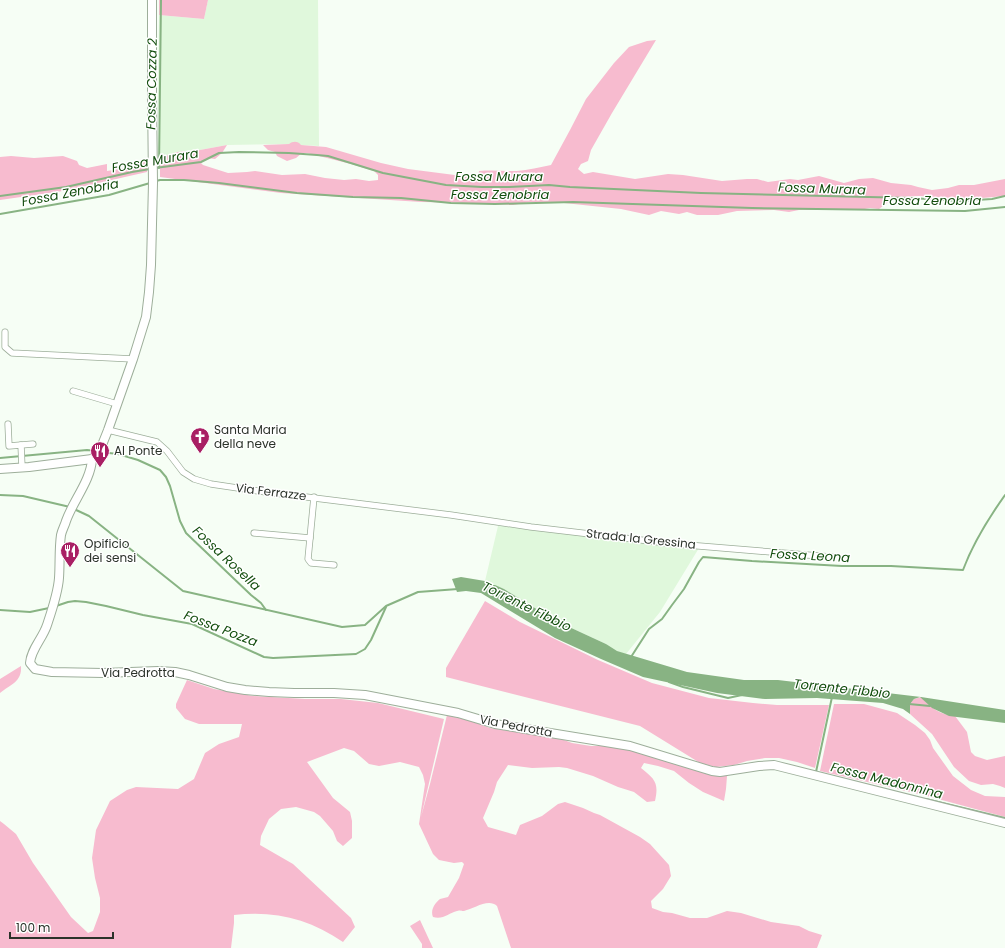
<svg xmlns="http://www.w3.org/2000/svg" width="1005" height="948" font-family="Poppins,sans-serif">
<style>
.built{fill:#e0f8dc}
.green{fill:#f7bbcf}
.water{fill:#88b383}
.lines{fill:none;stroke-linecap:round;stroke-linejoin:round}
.stream{stroke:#88b383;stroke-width:2}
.street-casing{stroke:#9dae9a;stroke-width:7}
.secondary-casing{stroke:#9dae9a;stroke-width:10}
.street{stroke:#fff;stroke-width:5.5}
.secondary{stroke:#fff;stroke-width:8}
.labels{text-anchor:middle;stroke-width:3;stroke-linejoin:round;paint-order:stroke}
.poi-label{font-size:12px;fill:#2b322a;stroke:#fff;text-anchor:start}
.street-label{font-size:12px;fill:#2b322a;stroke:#fff}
.water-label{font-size:13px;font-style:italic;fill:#134e0e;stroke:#fff}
</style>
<rect width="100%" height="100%" fill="#f6fef5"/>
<!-- built -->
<g class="built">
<path d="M 208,0 L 318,0 L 319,146 L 301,145 L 292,143 L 289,144 L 227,145 L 200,150 L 177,152 L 160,158 L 158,98 L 159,15 L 204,19 Z"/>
<path d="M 498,526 L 587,531 L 699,548 L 660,612 L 626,654 L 622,653 L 613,650 L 606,644 L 567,626 L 543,613 L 504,589 L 493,585 L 485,581 Z"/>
</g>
<!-- green -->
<g class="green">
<path d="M 159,0 L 208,0 L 204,19 L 159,15 Z"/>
<path d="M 656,40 L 612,113 L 591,150 L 588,161 L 581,164 L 578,169 L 584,174 L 593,172 L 635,179 L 668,174 L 683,175 L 722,181 L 747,179 L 757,179 L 768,182 L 790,179 L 798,180 L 819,176 L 844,183 L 859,179 L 873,178 L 891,183 L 911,185 L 918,187 L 932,190 L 948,188 L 959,185 L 974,185 L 1005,179 L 1005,196 L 970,199 L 920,196 L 895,197 L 879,209 L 870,208 L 859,210 L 799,210 L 789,212 L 774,210 L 737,211 L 718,215 L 697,215 L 687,212 L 679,214 L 661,211 L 649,215 L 621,209 L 564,203 L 530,202 L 513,205 L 475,203 L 421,202 L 281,193 L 160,177 L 160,158 L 177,152 L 200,150 L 227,145 L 222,153 L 215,159 L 207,158 L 200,162 L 203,165 L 228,173 L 247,172 L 255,171 L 282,175 L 305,174 L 325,178 L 344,180 L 356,179 L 369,181 L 378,180 L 378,175 L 374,171 L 351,164 L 307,153 L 302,153 L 296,158 L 287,161 L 277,156 L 275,152 L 268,150 L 263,145 L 289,144 C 293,141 298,141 301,145 L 326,147 L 381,163 L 408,169 L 478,178 L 479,171 C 491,170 504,171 517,171 C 528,170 540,167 551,165 L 570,130 L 586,99 L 614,63 L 629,47 L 647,41 Z"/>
<path d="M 11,156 L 34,158 L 63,156 L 77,161 L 79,165 L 87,168 L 107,164 L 107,171 L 125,168 L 147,161 L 147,172 L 63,191 L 0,200 L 0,157 Z"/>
<path d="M 485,601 L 520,622 L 598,660 L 652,683 L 709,698 L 753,703 L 777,705 L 829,705 L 815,768 L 797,762 L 779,758 L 765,758 L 747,761 L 734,765 L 716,767 L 700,763 L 640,726 L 446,677 L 446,668 Z"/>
<path d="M 21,666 C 22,682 11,684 0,693 L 0,679 Z"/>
<path d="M 187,680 L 214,689 L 253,696 L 305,699 L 341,699 L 378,703 L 444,719 L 421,817 L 430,784 L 447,715 L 471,721 L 490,728 L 544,736 L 564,740 L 572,743 L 591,746 L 623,746 L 647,751 L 727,776 L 726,789 L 724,801 L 703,792 L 689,783 L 674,771 L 658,766 L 644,763 L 641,768 C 655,779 659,783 655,801 L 647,802 L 634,792 L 618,787 L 593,776 L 567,768 L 559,767 L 532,768 L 508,765 L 497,782 L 494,792 L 483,818 L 488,827 L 516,835 L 520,825 L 542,816 L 558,804 L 565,802 L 583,808 L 594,813 L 600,815 L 640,837 L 650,844 L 669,865 L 671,876 L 663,889 L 651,901 L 652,908 L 663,912 L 672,913 L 690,918 L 707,918 L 727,911 L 741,913 L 771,922 L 799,926 L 809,931 L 822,935 L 817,948 L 511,948 L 497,906 C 488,898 474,909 464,911 C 459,911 462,910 457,911 C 449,913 443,920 433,917 C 430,910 435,903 440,899 L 448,897 L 459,878 L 464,864 L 462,862 L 454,863 L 439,860 L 433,854 L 419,824 L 425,784 L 423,775 L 419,767 L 400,762 L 379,766 L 369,764 L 354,751 L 344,748 L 307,762 L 333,798 L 350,812 L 352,821 L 352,838 L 343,846 L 337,841 L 333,831 L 320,816 L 314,812 L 296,807 L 281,809 L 269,819 L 261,836 L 260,845 L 293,864 L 351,918 L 355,927 L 343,942 C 310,919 274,910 234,915 L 234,923 L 231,948 L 0,948 L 0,821 L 4,824 L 16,834 L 33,863 L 71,917 L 88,933 L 93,931 L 100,912 L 100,898 L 95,878 L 92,858 L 96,830 L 110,801 L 127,790 L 136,787 L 178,789 L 194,779 L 205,753 L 219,744 L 239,737 L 242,724 L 199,724 L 185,719 L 176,708 L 176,704 Z"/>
<path d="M 921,697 C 930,707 940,715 955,716 L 967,732 L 971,752 L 975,756 L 987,760 L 1005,756 L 1005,788 L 1000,786 L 993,784 L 981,785 L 969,781 L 954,767 L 932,734 L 910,714 L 910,704 L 914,699 Z"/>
<path d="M 834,704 L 864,704 L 897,713 L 915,725 L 925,733 L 930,740 L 933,748 L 953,776 L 971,790 L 985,796 L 1005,797 L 1005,817 L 927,796 L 820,771 Z"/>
<path d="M 420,920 L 433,948 L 422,948 L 422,944 L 410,926 Z"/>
</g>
<!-- water -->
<path class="water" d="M 461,577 L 485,581 L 493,585 L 495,585 L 504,589 L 543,613 L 567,626 L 606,644 L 617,651 L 687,672 L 744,680 L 778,680 L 921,697 L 1005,710 L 1005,723 L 949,716 L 932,708 L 920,697 L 914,699 L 910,704 L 910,714 L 903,709 L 883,703 L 817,698 L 765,699 L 717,693 L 643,677 L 601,659 L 555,638 L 481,593 L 466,591 L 457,592 L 452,579 Z"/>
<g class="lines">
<!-- stream -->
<g class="stream">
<path d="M 155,168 L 201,162 L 219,153 L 239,152 L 289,153 L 317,155 L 328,156 L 383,173 L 446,185 L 482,187 L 509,187 L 549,185 L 570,187 L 701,193 L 911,198 L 960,201 L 992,199 L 1005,196"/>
<path d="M 159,168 L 161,0"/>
<path d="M 156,181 L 160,180 L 184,180 L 219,183 L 297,193 L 353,197 L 401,198 L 451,203 L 495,204 L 573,202 L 752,208 L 965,211 L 1005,207"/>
<path d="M 0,196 L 66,187 L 132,172 L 150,169"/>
<path d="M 0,214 L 109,195 L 150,183"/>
<path d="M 100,452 L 118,454 L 138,460 L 160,470 L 166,477 L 170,486 L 180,521 L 186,533 L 251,595 L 261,603 L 266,610"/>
<path d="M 0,458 L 87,450 L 96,451"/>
<path d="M 0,495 L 23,496 L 70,507"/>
<path d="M 74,509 L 89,516 L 183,591 L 342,627 L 365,625 L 386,606 L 418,592 L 458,589"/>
<path d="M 56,606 L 68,602 L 75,601 L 86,602 L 106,606 L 143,615 L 192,624 L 264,657 L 273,658 L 356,654 L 365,649 L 371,640 L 386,607"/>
<path d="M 0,610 L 30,612 L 49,608"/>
<path d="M 631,657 L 649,629 L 662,619 L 672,605 L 684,589 L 699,562 L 703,557 L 752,561 L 842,566 L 891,566 L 963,570 C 973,543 988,519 1005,495"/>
<path d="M 669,682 L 683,687 L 728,698 L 742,695"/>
<path d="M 909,704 L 930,706"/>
<path d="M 817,772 L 816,772 L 832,697"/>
<path d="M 926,799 L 1005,818"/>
</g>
<!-- street casing -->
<g class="street-casing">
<g id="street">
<path d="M 5,332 L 5,347 L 12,353 L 133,359"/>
<path d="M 73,391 L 117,404"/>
<path d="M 8,424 L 9,446 L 21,445 L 22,467"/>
<path d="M 108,430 L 157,442 L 167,451 L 183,472 L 194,479 L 211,484 L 258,491 L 451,515 L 531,527 L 675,544 L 832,557"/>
<path d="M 21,445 L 33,444"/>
<path d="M 314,497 L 308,559 L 311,563 L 334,565"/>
<path d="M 254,533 L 310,538"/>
</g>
</g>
<!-- secondary casing -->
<g class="secondary-casing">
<g id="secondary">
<path d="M 92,459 C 91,480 73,501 66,521 C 65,525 62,530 61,535 C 59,548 60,564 59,578 C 58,593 52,610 47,625 C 43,638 31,649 30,663 L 35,669 L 52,672 L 103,673 L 158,671 L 175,672 L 189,675 L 227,687 L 245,690 L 269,692 L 294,693 L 334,693 L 365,695 L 458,713 L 495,724 L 630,746 L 712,771 L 720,772 L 759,766 L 774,765 L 1005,823"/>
<path d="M 0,469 L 29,467 L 92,459 L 96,456 L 102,445 L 108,430 L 133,359 L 146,317 L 149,292 L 151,265 L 153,183 L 152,96 L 152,0"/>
</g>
</g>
<!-- street -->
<use href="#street" class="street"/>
<!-- secondary -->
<use href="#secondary" class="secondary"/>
</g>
<!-- icons -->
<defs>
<g id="church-pin" transform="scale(1)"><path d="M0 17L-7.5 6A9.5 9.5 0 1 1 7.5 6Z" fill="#a91f64" stroke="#fff"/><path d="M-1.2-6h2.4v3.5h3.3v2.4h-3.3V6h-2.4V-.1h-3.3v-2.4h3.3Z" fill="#fff"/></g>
<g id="restaurant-pin" transform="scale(1)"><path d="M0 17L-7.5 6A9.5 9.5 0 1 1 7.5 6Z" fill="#a91f64" stroke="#fff"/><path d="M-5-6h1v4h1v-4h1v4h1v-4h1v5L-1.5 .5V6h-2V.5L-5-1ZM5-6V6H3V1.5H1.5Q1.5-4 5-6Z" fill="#fff"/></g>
</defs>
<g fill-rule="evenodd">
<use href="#church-pin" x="200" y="437"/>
<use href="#restaurant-pin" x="100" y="451"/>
<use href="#restaurant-pin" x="70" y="551"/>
</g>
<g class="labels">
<!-- poi labels -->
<g class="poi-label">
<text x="214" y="434">Santa Maria<tspan x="214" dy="14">della neve</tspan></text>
<text x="114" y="455">Al Ponte</text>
<text x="84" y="548">Opificio<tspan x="84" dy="14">dei sensi</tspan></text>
</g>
<!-- street labels -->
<g class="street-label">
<text transform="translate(271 492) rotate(7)" y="4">Via Ferrazze</text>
<text transform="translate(641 539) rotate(6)" y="4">Strada la Gressina</text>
<text x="138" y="677">Via Pedrotta</text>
<text transform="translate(516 726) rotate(11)" y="4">Via Pedrotta</text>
</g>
<!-- water labels -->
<g class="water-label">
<text transform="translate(151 84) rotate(-89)" y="5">Fossa Cozza 2</text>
<text transform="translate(155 160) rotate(-10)" y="5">Fossa Murara</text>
<text x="499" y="181">Fossa Murara</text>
<text transform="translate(822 188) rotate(2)" y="5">Fossa Murara</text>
<text transform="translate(70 192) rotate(-11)" y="5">Fossa Zenobria</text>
<text x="500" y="199">Fossa Zenobria</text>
<text x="932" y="205">Fossa Zenobria</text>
<text transform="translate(810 555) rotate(3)" y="5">Fossa Leona</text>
<text transform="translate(227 558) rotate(43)" y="5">Fossa Rosella</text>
<text transform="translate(527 606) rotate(26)" y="5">Torrente Fibbio</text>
<text transform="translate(221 628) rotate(21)" y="5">Fossa Pozza</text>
<text transform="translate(842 688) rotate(6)" y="5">Torrente Fibbio</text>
<text transform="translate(887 780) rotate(14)" y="5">Fossa Madonnina</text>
</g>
</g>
<!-- scale -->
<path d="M10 932v6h103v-6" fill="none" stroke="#2b322a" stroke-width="2"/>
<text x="16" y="932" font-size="12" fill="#2b322a" stroke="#ffffff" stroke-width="3" paint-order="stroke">100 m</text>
</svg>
